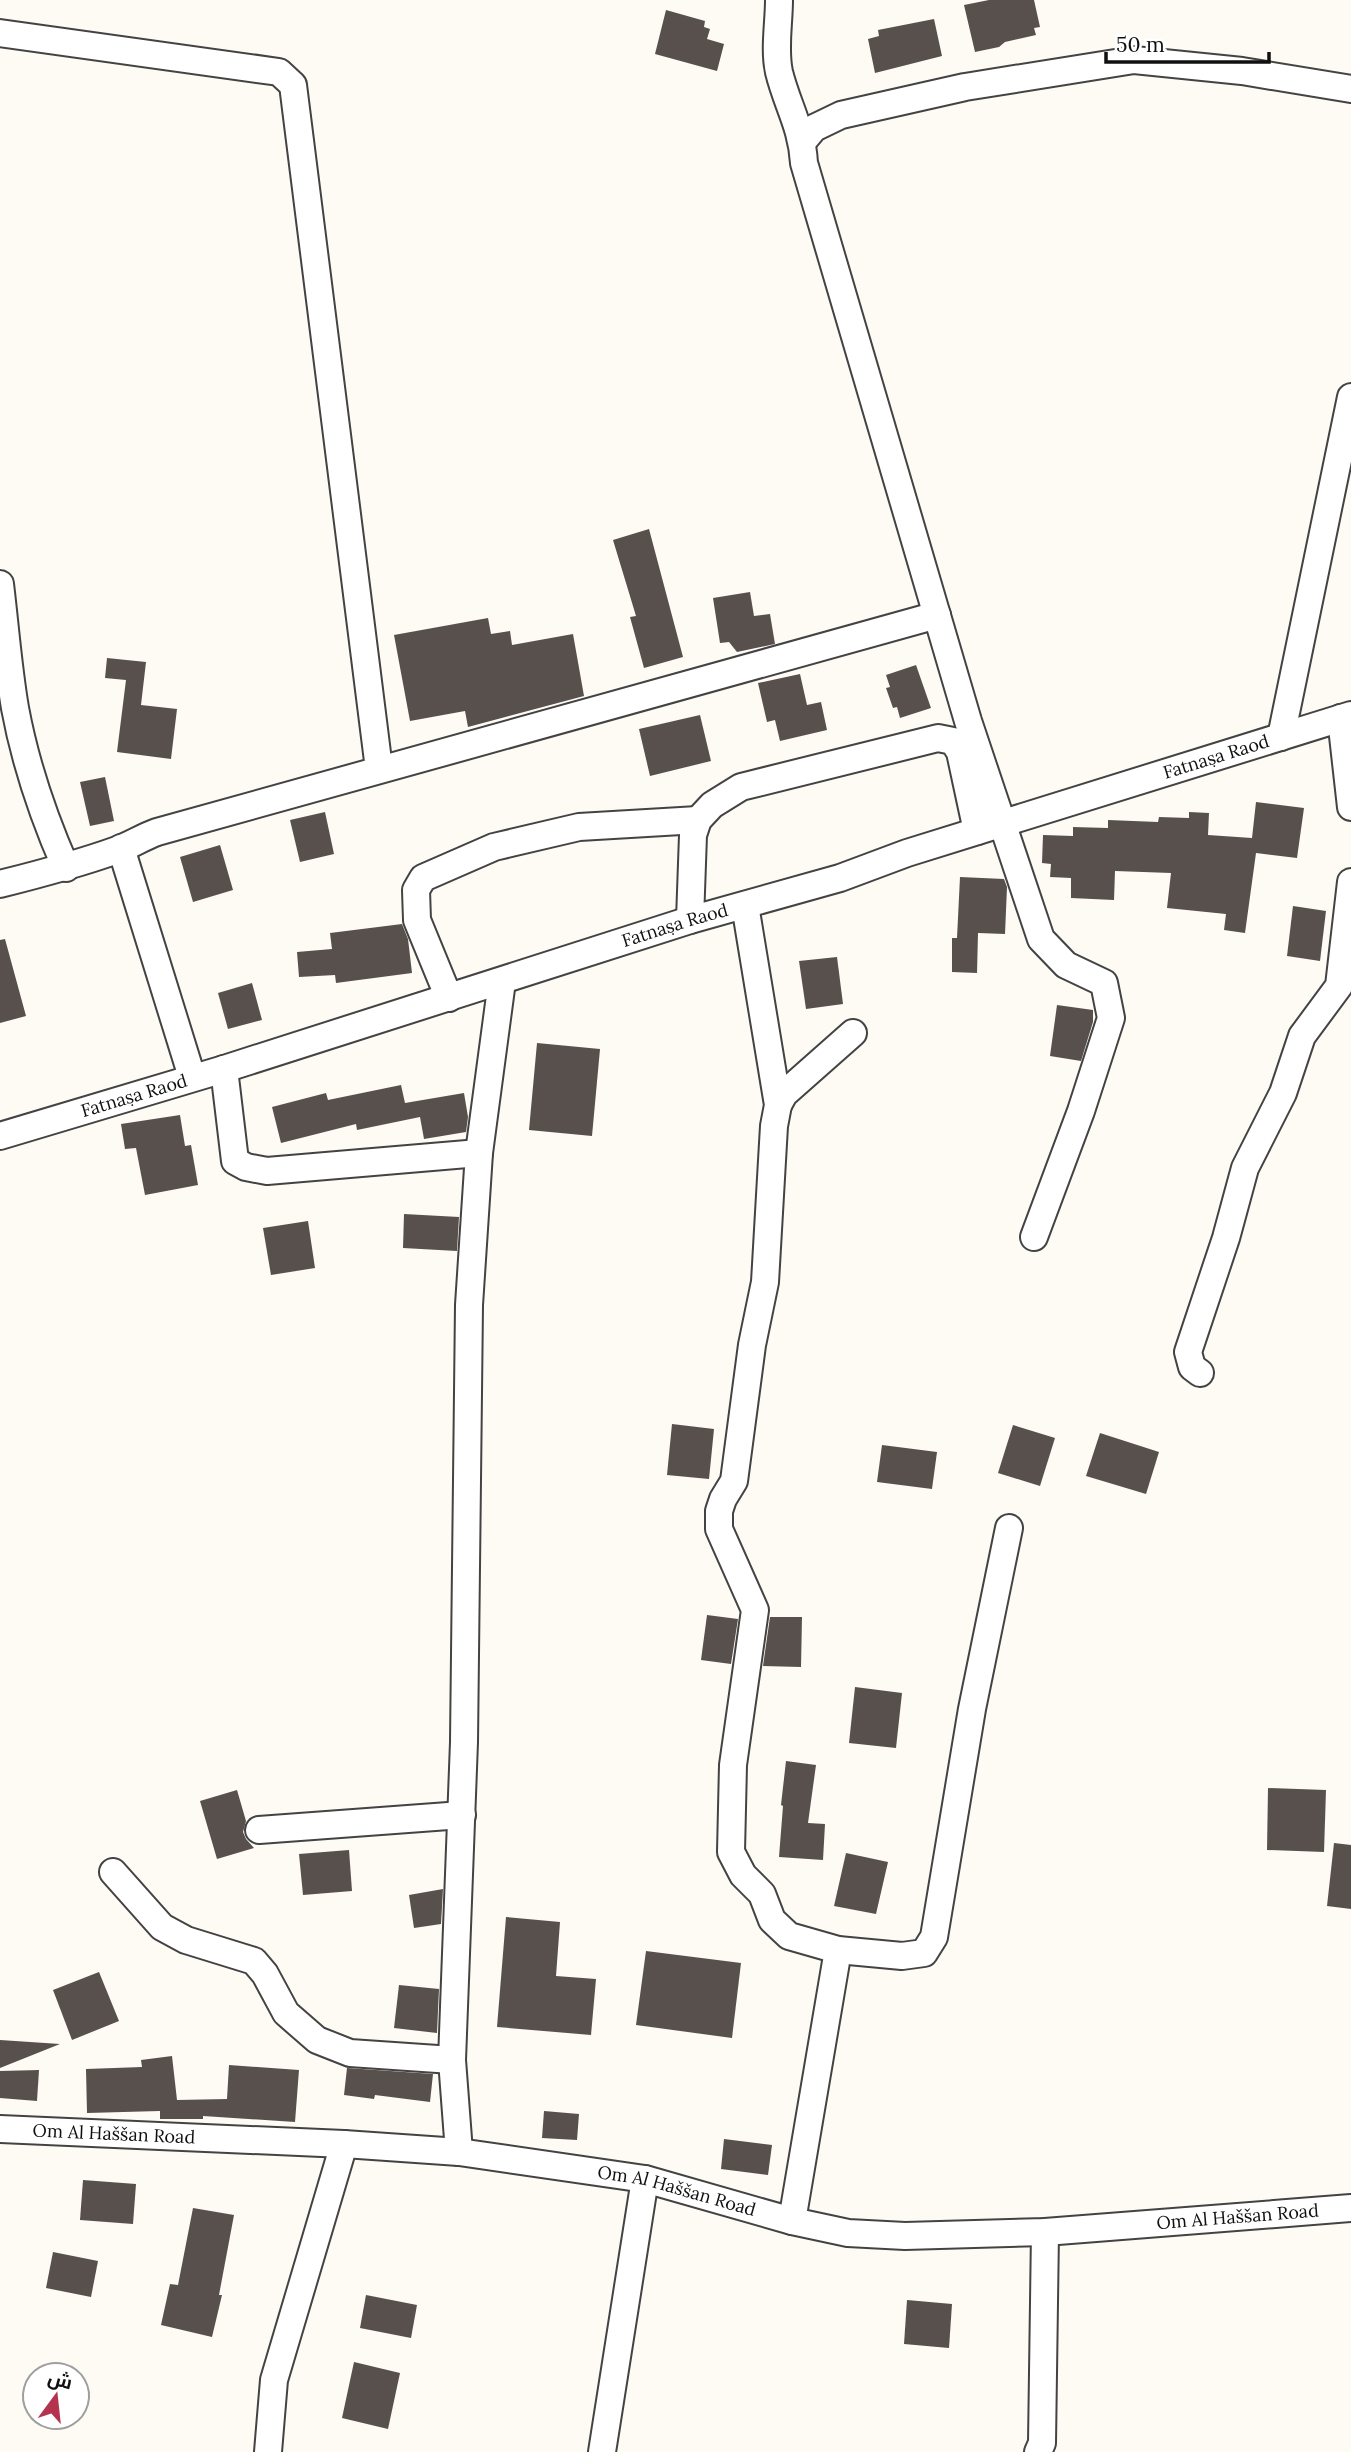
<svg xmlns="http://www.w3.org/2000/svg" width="1351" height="2452" font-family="Lora,Cairo,serif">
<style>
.building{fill:#58504d}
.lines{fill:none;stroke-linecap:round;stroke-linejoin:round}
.minor-casing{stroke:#434343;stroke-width:30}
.minor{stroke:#fff;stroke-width:26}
.labels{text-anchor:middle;stroke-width:7;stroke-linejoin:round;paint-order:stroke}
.street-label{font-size:18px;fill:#101010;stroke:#fff}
</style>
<rect width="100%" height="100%" fill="#fefaf4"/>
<!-- building -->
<g class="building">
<path d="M 989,0 L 1034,0 L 1040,27 L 1034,28 L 1036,35 L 1005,42 L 999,47 L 975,52 L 964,5 Z"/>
<path d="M 666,10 L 705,21 L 704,27 L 710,29 L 707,39 L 724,44 L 717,71 L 655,54 Z"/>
<path d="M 934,19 L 942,56 L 875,73 L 868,39 L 879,36 L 878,30 Z"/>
<path d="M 649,529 L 683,657 L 644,668 L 630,617 L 636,616 L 613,540 Z"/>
<path d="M 750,592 L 754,616 L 770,614 L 775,644 L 737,652 L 729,642 L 720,643 L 713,598 Z"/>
<path d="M 488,618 L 491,634 L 510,631 L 512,645 L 573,634 L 584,696 L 468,727 L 465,711 L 410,721 L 394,635 Z"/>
<path d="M 107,658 L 146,662 L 141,705 L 177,709 L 171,759 L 117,752 L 126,680 L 105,678 Z"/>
<path d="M 916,665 L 931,708 L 900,718 L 897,707 L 893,708 L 886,688 L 890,687 L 886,675 Z"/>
<path d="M 800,674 L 807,705 L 821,702 L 827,730 L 780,741 L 775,720 L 767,722 L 758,683 Z"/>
<path d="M 700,715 L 711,761 L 650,776 L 639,729 Z"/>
<path d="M 105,777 L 114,821 L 90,826 L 80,782 Z"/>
<path d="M 1256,802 L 1304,808 L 1297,858 L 1256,853 L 1245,933 L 1224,930 L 1226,914 L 1167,908 L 1171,873 L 1115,871 L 1114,900 L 1071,898 L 1071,878 L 1050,877 L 1051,864 L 1042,863 L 1043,835 L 1073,836 L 1073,827 L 1108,828 L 1108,820 L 1158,822 L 1159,817 L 1189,818 L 1189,812 L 1209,813 L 1208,835 L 1252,838 Z"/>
<path d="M 325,812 L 334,854 L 300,862 L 290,820 Z"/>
<path d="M 220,845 L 233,890 L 193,902 L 180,857 Z"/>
<path d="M 960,877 L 1004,879 L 1007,887 L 1005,934 L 978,933 L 977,973 L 952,972 L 952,938 L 957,938 Z"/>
<path d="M 1293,906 L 1326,911 L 1320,961 L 1287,956 Z"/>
<path d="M 402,924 L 408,939 L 412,973 L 336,983 L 335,975 L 299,977 L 297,952 L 332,949 L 330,933 Z"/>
<path d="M 5,939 L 26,1016 L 0,1023 L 0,940 Z"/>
<path d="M 837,957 L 843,1004 L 806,1009 L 799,961 Z"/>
<path d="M 252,983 L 262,1020 L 228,1029 L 218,993 Z"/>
<path d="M 1057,1005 L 1093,1010 L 1093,1022 L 1081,1061 L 1050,1056 Z"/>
<path d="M 537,1043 L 600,1049 L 592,1136 L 529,1130 Z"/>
<path d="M 401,1085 L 405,1103 L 464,1093 L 468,1117 L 466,1132 L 424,1139 L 420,1117 L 357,1130 L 356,1124 L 281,1143 L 272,1107 L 326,1093 L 328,1100 Z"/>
<path d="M 180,1115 L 185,1146 L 191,1145 L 198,1185 L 145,1195 L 136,1148 L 125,1149 L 121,1124 Z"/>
<path d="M 404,1214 L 459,1217 L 457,1251 L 403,1248 Z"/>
<path d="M 308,1221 L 315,1268 L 271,1275 L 263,1228 Z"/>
<path d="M 672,1424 L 714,1429 L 709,1479 L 667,1475 Z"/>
<path d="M 1013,1425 L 1055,1438 L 1040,1486 L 998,1473 Z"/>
<path d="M 1100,1433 L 1159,1452 L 1146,1494 L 1086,1476 Z"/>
<path d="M 882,1445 L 937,1452 L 932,1489 L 877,1482 Z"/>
<path d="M 707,1615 L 738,1619 L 731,1664 L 701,1660 Z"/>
<path d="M 770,1617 L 802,1617 L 801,1667 L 763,1666 Z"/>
<path d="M 855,1687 L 902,1693 L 896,1748 L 849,1743 Z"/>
<path d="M 786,1761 L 816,1765 L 808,1823 L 825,1824 L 823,1860 L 779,1857 L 783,1806 L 781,1805 Z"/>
<path d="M 1268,1788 L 1326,1790 L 1324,1852 L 1267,1850 Z"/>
<path d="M 237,1790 L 246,1821 L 243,1832 L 246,1839 L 254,1848 L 217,1859 L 200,1801 Z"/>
<path d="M 1334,1843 L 1351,1845 L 1351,1909 L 1327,1906 Z"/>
<path d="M 349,1850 L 352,1891 L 303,1895 L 299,1854 Z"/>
<path d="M 846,1853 L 888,1862 L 876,1914 L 834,1906 Z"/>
<path d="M 443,1889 L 441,1924 L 414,1928 L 409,1895 Z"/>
<path d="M 506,1917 L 560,1922 L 556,1976 L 596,1979 L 591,2035 L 497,2027 Z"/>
<path d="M 646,1951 L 741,1963 L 732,2038 L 636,2025 Z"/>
<path d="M 99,1972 L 119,2021 L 72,2040 L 53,1990 Z"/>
<path d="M 399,1985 L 439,1989 L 437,2033 L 394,2028 Z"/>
<path d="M 0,2040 L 60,2044 L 0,2068 Z"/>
<path d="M 172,2056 L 177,2100 L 227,2099 L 229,2065 L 299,2070 L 295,2122 L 203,2116 L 203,2119 L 160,2119 L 160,2111 L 87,2113 L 86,2069 L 142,2067 L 141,2060 Z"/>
<path d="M 347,2068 L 433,2074 L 430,2102 L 375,2095 L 374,2099 L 344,2095 Z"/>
<path d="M 39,2070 L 37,2101 L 0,2098 L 0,2071 Z"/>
<path d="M 544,2111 L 579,2114 L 577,2140 L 542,2138 Z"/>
<path d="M 724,2139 L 772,2145 L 768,2175 L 721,2169 Z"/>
<path d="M 83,2180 L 136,2184 L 133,2224 L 80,2220 Z"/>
<path d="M 193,2208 L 234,2215 L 219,2295 L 222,2295 L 212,2337 L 161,2325 L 170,2284 L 178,2285 Z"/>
<path d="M 53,2252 L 98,2261 L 91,2297 L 46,2288 Z"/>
<path d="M 366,2295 L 417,2305 L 411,2338 L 360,2328 Z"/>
<path d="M 907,2300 L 952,2304 L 949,2348 L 904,2344 Z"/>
<path d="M 354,2362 L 400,2373 L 388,2429 L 342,2418 Z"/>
</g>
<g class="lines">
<!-- minor casing -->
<g class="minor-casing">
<g id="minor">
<path d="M 779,0 C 779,23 774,49 779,72 C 787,105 802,127 804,163 L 968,721 L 1041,939 L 1066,965 L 1104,983 L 1111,1018 L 1081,1111 L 1034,1237"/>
<path d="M 0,33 L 279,72 L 293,85 L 379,769"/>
<path d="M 803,141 L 814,128 L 841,115 L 965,87 L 1134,60 L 1242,71 L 1351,89"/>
<path d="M 0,584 C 5,625 8,667 15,708 C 25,762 44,818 66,868"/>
<path d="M 1341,718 L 1351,807"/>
<path d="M 1281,737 L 1351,397"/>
<path d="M 121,848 L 192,1077"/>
<path d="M 0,884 C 40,874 78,864 117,850 C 131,845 143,837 157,832 L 937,615"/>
<path d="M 745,905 L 778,1105 L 774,1126 L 765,1282 L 752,1345 L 734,1481 L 723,1499 L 719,1511 L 719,1529 L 755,1610 L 733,1765 L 731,1852 L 743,1875 L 762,1894 L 772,1920 L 789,1936 L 838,1950 L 902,1956 L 924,1953 L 934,1937 L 972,1709 L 1009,1528"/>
<path d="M 690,920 L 693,835 L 698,820 L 712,805 L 741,787 L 938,738 L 953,741 L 960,752 L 977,831"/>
<path d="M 449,998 L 417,920 L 416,890 L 423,878 L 494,847 L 579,827 L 698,820"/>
<path d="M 224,1069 L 235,1161 L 246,1167 L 267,1171 L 479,1153"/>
<path d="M 778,1105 L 784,1094 L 853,1033"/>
<path id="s1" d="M 0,1136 L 224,1069 L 690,920 L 840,878 L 907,853 L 1351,715"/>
<path d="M 1200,1373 L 1192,1367 L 1188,1352 L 1226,1238 L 1245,1168 L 1283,1093 L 1302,1036 L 1339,986 L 1351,882"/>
<path d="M 259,1830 L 462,1815"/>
<path d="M 113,1872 L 162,1927 L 186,1940 L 254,1961 L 265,1974 L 286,2013 L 317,2040 L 350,2053 L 452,2060"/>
<path id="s2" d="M 0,2129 L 344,2144 L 459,2152 L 645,2179 L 792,2221 L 848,2233 L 905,2236 L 1045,2232 L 1351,2208"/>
<path d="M 459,2152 L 452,2060 L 464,1742 L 469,1305 L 479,1153 L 502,981"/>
<path d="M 792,2221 L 838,1950"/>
<path d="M 268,2452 L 274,2380 L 344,2144"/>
<path d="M 602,2452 L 645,2179"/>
<path d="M 1038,2452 L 1042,2443 L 1045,2232"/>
</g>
</g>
<!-- minor -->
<use href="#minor" class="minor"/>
</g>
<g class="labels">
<!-- street labels -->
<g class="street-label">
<text dy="6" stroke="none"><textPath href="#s1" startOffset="1274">Fatnaṣa Raod</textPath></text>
<text dy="6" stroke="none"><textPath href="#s1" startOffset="707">Fatnaṣa Raod</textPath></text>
<text dy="6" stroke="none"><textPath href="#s1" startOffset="140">Fatnaṣa Raod</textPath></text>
<text dy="6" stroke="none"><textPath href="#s2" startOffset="114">Om Al Haššan Road</textPath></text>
<text dy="6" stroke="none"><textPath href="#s2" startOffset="681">Om Al Haššan Road</textPath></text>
<text dy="6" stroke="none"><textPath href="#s2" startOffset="1248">Om Al Haššan Road</textPath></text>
</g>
</g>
<!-- north arrow -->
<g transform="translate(56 2396) rotate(15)"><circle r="33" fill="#ffffff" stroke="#9f9f9f" stroke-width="2"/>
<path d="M0-5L12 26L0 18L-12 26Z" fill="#b4344f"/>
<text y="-10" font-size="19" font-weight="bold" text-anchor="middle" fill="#101010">ش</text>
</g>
<!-- scale -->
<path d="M1106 52v10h163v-10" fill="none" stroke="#101010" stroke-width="3.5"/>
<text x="1116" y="52" font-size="21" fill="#101010" stroke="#ffffff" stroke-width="5" paint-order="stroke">50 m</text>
</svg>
